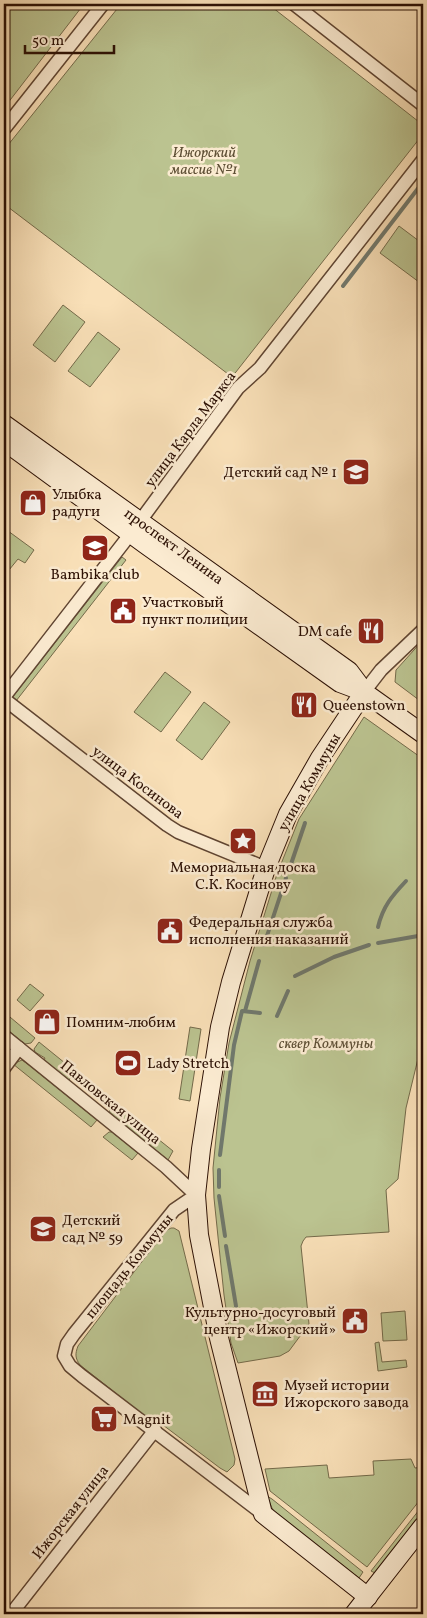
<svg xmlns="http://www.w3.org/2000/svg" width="427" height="1618" font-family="Vollkorn,serif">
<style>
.green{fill:#bbc390;stroke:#746a4a}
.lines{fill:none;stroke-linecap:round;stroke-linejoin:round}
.stream{stroke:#70786c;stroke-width:4}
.street-casing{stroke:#5f4431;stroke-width:15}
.secondary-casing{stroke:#2c1004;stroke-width:20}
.street{stroke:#fbebd1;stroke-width:12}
.secondary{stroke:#fbebd1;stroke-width:18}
.labels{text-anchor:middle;stroke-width:5;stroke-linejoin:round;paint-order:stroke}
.park-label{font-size:15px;font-style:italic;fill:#5e4f35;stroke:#fbebd1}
.street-label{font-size:15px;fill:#2c1004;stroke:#fbebd1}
.poi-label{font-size:15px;fill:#2c1004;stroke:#fbebd1;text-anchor:start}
</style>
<rect width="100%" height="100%" fill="#f9e0b8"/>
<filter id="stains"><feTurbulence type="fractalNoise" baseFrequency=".004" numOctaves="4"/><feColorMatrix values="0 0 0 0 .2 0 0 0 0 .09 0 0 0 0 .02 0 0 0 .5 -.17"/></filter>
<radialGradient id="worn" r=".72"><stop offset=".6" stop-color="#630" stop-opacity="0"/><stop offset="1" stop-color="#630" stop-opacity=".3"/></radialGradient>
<!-- green -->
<g class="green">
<path d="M 4,4 L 84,4 L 4,108 Z"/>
<path d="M 121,4 L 268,4 L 423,125 L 423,134 L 232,377 L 4,204 L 4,150 Z"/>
<path d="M 399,226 L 423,244 L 423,285 L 380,253 Z"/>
<path d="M 63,305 L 85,322 L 55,362 L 33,345 Z"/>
<path d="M 98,332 L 120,349 L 90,387 L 68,371 Z"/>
<path d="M 4,528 L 34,550 L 25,563 L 18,559 L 9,570 L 4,565 Z"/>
<path d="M 122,557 L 126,560 L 16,701 L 12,698 Z"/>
<path d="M 423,640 L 423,703 L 395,682 L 396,670 Z"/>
<path d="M 165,672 L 191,692 L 161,732 L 134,712 Z"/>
<path d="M 204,702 L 230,722 L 202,760 L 176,740 Z"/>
<path d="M 364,717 L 423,759 L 423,1038 L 406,1108 L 398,1179 L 386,1190 L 389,1232 L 306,1237 L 303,1241 L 301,1246 L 309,1324 L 289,1351 L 280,1356 L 238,1363 L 231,1343 L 224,1295 L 214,1198 L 213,1168 L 220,1098 L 229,1043 L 250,961 L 277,874 L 299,819 Z"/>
<path d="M 30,984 L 44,995 L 30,1011 L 17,1000 Z"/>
<path d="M 4,1012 L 35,1038 L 31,1043 L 25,1044 L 4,1027 Z"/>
<path d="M 190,1027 L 201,1029 L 190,1101 L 179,1099 Z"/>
<path d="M 39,1042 L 76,1072 L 69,1080 L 44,1060 L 45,1058 L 35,1052 L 34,1049 Z"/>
<path d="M 22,1060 L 29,1065 L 97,1120 L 91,1127 L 13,1064 Z"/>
<path d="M 112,1102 L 173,1151 L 168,1160 L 110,1113 L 109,1108 Z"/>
<path d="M 109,1132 L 112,1132 L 138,1153 L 132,1160 L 103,1137 Z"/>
<path d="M 171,1228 L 174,1228 L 179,1231 L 235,1459 L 234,1465 L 227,1472 L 220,1468 L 155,1419 L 151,1421 L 80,1365 C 75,1358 75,1354 78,1346 L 165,1231 Z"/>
<path d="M 405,1311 L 407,1340 L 383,1341 L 381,1313 Z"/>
<path d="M 379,1342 L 382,1362 L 406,1360 L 407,1367 L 378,1371 L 375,1343 Z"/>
<path d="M 411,1459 L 415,1468 L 423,1467 L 423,1496 L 367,1567 L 270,1491 L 265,1469 L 327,1465 L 329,1478 L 374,1475 L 373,1461 Z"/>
<path d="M 267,1496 L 272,1499 L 363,1572 L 359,1578 L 276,1514 L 272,1508 Z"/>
<path d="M 423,1505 L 423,1511 L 375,1573 L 371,1571 Z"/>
</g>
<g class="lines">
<!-- stream -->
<g class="stream">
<path d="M 343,286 L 423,182"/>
<path d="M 289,870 L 305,823"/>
<path d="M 378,927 C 383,906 392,896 406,881"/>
<path d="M 378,943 L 418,936"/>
<path d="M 264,945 L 286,878"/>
<path d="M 295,976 L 334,957 L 369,945"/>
<path d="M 245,1011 L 259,961"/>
<path d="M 277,1016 L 288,991"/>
<path d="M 220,1155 L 234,1045 L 242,1011 L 260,1013"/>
<path d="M 219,1187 L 219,1170"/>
<path d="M 219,1196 L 225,1236"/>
<path d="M 226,1246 L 236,1306"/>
</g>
<!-- street casing -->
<g class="street-casing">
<g id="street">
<path d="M 294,4 L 423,105"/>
<path d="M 4,129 L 103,4"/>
<path d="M 364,692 L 381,670 L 423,630"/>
<path d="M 4,697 L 135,528 L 238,388 L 260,368 L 423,160"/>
<path d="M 4,699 L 167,825 L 178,832 L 266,868"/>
<path d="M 4,1036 L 166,1167 L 196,1195 L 174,1210 L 74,1334 L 67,1344 L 64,1356 L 70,1366 L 82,1376 L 263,1514"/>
<path d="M 4,1068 L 19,1048"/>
<path d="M 11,1614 L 155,1430"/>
</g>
</g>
<!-- secondary casing -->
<g class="secondary-casing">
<g id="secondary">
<path d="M 4,424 L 349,671 L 364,691"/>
<path d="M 4,441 L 146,545 L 340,683 L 364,692 L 423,734"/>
<path d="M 364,692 L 320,758 L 288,814 L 266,868 L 231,982 L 220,1027 L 201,1149 L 196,1195 L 199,1235 L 219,1338 L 263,1514 L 368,1597"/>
<path d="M 354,1614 L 423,1526"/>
</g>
</g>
<!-- street -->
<use href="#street" class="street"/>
<!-- secondary -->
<use href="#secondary" class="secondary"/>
</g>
<!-- icons -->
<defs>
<g id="school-square" transform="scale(1.4375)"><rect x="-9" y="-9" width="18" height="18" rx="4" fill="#8f2418" stroke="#fbebd1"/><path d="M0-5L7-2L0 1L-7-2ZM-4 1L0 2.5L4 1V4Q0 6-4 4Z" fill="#fff"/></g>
<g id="shop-square" transform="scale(1.4375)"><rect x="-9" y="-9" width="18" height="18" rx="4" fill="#8f2418" stroke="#fbebd1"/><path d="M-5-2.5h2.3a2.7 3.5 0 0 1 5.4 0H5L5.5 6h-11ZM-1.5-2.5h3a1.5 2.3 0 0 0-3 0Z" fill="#fff"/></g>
<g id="civic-square" transform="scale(1.4375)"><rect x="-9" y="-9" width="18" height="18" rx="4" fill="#8f2418" stroke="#fbebd1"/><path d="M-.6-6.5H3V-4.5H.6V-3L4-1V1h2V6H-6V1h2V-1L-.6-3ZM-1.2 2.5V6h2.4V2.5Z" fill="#fff"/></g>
<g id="restaurant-square" transform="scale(1.4375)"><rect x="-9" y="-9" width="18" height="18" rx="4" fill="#8f2418" stroke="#fbebd1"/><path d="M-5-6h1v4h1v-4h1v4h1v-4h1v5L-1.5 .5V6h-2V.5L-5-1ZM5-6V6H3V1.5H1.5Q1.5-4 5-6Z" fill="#fff"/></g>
<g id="sight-square" transform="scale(1.4375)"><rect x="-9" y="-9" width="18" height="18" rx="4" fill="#8f2418" stroke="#fbebd1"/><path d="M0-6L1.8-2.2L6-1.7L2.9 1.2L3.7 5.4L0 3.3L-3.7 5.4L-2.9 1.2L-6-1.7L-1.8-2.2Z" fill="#fff"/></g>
<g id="stadium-square" transform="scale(1.4375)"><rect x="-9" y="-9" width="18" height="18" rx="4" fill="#8f2418" stroke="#fbebd1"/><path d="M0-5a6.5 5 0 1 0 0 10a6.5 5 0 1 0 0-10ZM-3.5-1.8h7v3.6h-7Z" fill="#fff"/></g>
<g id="museum-square" transform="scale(1.4375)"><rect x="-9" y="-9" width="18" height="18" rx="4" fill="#8f2418" stroke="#fbebd1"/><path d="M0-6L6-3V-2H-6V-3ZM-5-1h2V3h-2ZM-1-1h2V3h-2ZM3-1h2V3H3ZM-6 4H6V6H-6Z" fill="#fff"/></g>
<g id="supermarket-square" transform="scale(1.4375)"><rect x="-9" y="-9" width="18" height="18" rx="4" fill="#8f2418" stroke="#fbebd1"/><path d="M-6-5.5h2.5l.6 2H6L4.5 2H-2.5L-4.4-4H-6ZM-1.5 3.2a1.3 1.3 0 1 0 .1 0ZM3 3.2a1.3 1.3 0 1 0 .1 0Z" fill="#fff"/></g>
</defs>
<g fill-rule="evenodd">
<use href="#school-square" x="356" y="472"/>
<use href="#shop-square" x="33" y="503"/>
<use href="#school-square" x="95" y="548"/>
<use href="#civic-square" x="123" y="611"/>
<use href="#restaurant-square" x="371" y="631"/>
<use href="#restaurant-square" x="304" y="705"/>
<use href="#sight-square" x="243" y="841"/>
<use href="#civic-square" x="170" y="931"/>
<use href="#shop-square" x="47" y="1022"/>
<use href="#stadium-square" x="128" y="1063"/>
<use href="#school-square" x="43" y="1229"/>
<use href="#civic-square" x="355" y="1321"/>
<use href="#museum-square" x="265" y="1394"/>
<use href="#supermarket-square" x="104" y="1419"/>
</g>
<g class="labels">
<!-- park labels -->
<g class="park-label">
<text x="204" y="157">Ижорский<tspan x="204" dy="17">массив №1</tspan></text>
<text x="326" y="1048">сквер Коммуны</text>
</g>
<!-- street labels -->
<g class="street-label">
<text transform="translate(190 429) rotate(-53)" y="5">улица Карла Маркса</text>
<text transform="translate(174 546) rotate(36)" y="5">проспект Ленина</text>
<text transform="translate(138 782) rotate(37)" y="5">улица Косинова</text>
<text transform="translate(309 782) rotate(-60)" y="5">улица Коммуны</text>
<text transform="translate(111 1102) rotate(39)" y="5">Павловская улица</text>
<text transform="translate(129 1266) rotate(-51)" y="5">площадь Коммуны</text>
<text transform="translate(70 1512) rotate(-52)" y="5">Ижорская улица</text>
</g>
<!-- poi labels -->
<g class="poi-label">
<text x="337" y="477" text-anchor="end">Детский сад № 1</text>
<text x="52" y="499">Улыбка<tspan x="52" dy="17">радуги</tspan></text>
<text x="95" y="579" text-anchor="middle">Bambika club</text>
<text x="142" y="607">Участковый<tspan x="142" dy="17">пункт полиции</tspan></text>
<text x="352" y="636" text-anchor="end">DM cafe</text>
<text x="323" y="710">Queenstown</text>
<text x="243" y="872" text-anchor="middle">Мемориальная доска<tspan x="243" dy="17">С.К. Косинову</tspan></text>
<text x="189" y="927">Федеральная служба<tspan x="189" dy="17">исполнения наказаний</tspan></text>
<text x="66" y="1027">Помним-любим</text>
<text x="147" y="1068">Lady Stretch</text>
<text x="62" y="1225">Детский<tspan x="62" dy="17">сад № 59</tspan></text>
<text x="336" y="1317" text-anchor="end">Культурно-досуговый<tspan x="336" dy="17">центр «Ижорский»</tspan></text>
<text x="284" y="1390">Музей истории<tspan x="284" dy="17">Ижорского завода</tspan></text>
<text x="123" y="1424">Magnit</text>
</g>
</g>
<!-- margin -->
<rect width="427" height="1618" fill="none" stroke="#f9e0b8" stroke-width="20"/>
<rect x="5" y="5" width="417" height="1608" fill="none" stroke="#2c1004" stroke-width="2.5"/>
<rect x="10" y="10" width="407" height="1598" fill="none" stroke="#2c1004"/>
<!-- scale -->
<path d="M25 45v8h89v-8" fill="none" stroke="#2c1004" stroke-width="2.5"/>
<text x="32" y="45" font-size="15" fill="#2c1004" stroke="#fbebd1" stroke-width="4" paint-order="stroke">50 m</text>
<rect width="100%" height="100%" filter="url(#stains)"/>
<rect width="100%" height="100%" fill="url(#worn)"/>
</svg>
